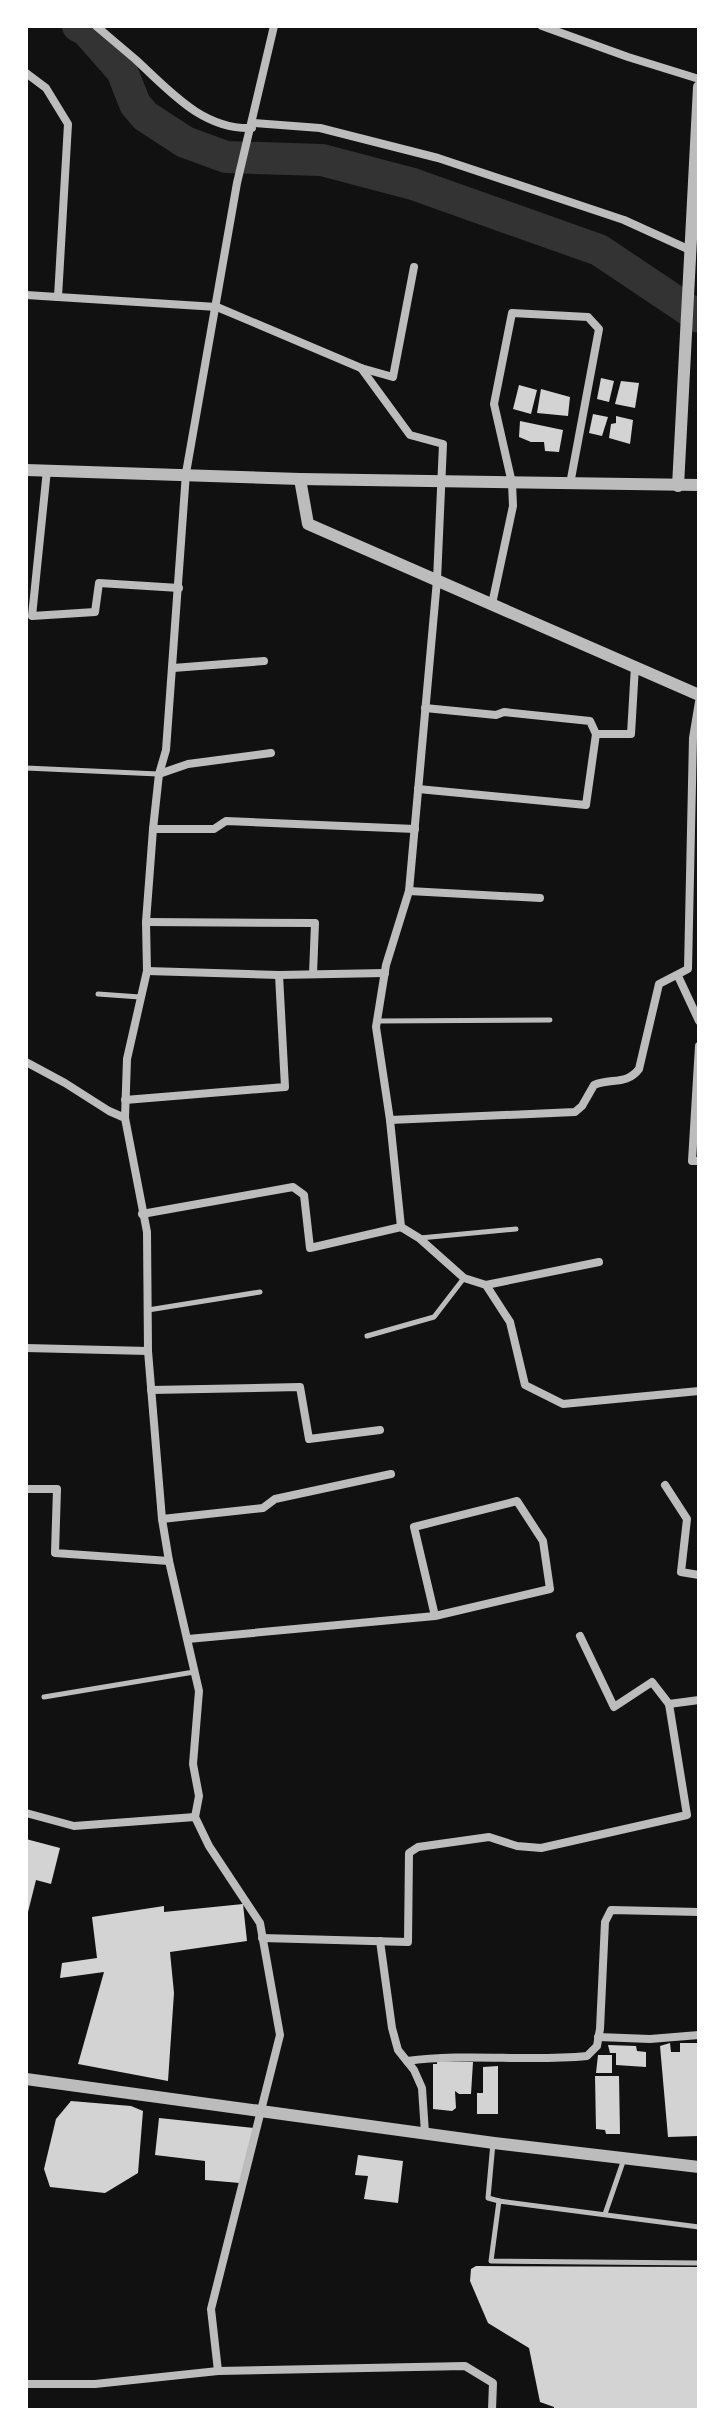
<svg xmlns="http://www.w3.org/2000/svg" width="725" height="2436" font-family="'Space Grotesk',sans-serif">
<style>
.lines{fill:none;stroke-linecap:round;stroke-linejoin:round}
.river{stroke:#333;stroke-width:32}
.building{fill:#d3d3d3}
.service{stroke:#bcbcbc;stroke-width:5}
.minor{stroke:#bcbcbc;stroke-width:8}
.tertiary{stroke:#bcbcbc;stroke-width:12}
</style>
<rect width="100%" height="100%" fill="#111"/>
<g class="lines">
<!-- river -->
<path class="river" d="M 78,26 L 86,30 L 122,71 L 135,104 L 145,116 L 185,142 L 226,157 L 322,160 L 413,184 L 599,250 L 699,317"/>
</g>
<!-- building -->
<g class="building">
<path d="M 601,378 L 614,381 L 609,402 L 597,399 Z"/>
<path d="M 621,381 L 639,383 L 635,408 L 615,404 Z"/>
<path d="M 519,385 L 537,390 L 531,414 L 513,409 Z"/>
<path d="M 541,389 L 570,397 L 568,416 L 537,413 Z"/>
<path d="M 593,414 L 608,417 L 602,436 L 589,433 Z"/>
<path d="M 616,416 L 633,420 L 630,444 L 609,438 L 611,424 L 616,423 Z"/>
<path d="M 520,421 L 563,430 L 559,452 L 545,451 L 544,442 L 531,442 L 519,437 Z"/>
<path d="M 26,1839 L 60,1848 L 51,1884 L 36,1880 L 27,1916 Z"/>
<path d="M 243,1904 L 247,1941 L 170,1952 L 174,1993 L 168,2081 L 78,2064 L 104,1972 L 60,1978 L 62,1963 L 97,1958 L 92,1917 L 164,1906 L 164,1912 Z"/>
<path d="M 670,2043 L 671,2052 L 680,2052 L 680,2043 L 699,2043 L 699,2136 L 668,2137 L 660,2046 Z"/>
<path d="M 608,2045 L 636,2046 L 637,2051 L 646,2052 L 646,2067 L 616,2065 L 616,2053 L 610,2053 Z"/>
<path d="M 598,2055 L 612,2055 L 612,2073 L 596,2073 Z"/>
<path d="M 437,2061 L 473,2062 L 471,2094 L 459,2094 L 455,2091 L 456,2108 L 452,2111 L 433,2109 L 433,2064 L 437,2064 Z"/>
<path d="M 498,2066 L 498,2114 L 477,2114 L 477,2093 L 483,2093 L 483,2067 Z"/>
<path d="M 595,2076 L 619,2076 L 620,2134 L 606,2134 L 605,2130 L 596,2129 Z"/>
<path d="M 71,2101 L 131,2106 L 143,2111 L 138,2173 L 105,2193 L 50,2187 L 44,2169 L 56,2119 Z"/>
<path d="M 159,2118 L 254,2128 L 240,2183 L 205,2180 L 205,2161 L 155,2155 Z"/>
<path d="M 358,2155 L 403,2161 L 398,2203 L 364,2199 L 368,2176 L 355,2175 Z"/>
<path d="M 476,2266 L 699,2267 L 699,2410 L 554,2410 L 554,2407 L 540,2402 L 529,2348 L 488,2323 L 470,2281 L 471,2269 Z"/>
</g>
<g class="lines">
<!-- service -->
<g class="service">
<path d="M 26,768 L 158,774"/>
<path d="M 98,994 L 140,997"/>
<path d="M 377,1021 L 550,1020"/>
<path d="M 420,1238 L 516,1229"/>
<path d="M 148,1310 L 260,1292"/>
<path d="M 367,1336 L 434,1317 L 464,1278"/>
<path d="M 44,1697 L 194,1672"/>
<path d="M 493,2143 L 488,2198 L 499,2201"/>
<path d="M 605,2214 L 624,2159"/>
<path d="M 699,2227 L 499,2201 L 491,2261 L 699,2263"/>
</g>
<!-- minor -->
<g class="minor">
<path d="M 96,26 C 109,37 122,48 135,59 C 169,90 202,130 252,128"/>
<path d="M 542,26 L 628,57 L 699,79"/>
<path d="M 26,73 L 46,88 L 68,124 L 58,297"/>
<path d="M 253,123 L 320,128 L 438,158 L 624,220 L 690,250"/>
<path d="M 26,295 L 217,307 L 361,368 L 410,435 L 443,444 L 437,580 L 409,891 L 386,965 L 376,1027 L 390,1120 L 401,1227 L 419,1238 L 464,1278 L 486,1285 L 510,1322 L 525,1385 L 563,1404 L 699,1391"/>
<path d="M 361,368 L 393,377 L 414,267"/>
<path d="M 47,470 L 32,616 L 95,612 L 99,583 L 179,588"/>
<path d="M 492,604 L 513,506 L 512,483 L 494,404 L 512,313 L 588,317 L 599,329 L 570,484"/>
<path d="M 173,668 L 264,661"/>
<path d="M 596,734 L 631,734 L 635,666"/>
<path d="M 159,774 L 188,764 L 271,753"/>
<path d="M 418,789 L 586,805 L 596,734 L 590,721 L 504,712 L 496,715 L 425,708"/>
<path d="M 153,829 L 214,829 L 226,821 L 415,829"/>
<path d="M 409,891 L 540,898"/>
<path d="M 146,922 L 315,923 L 313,974"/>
<path d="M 147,971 L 279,975 L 385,973"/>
<path d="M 678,976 L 699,1021"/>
<path d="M 699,1046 L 692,1161 L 699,1161"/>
<path d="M 26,1062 L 65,1083 L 109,1111 L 125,1118"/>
<path d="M 125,1100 L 285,1087 L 279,975"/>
<path d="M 390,1120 L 575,1112 L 582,1106 L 594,1085 C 611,1078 627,1085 639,1069 L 659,984 L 688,969 L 693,738 L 699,702"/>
<path d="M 142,1214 L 293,1187 L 304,1195 L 310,1248 L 401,1227"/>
<path d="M 486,1285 L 599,1262"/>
<path d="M 26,1348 L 148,1351"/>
<path d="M 151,1390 L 300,1387 L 309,1439 L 380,1430"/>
<path d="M 665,1485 L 687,1519 L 681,1572 L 699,1575"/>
<path d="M 26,1489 L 57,1489 L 55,1553 L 169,1561"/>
<path d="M 162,1519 L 263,1508 L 275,1499 L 391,1474"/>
<path d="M 580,1636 L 614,1707 L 652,1682 L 669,1704 L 699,1700"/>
<path d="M 188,1639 L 435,1616 L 550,1589 L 543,1541 L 517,1501 L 414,1527 L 435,1616"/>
<path d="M 26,1813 L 74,1826 L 195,1817"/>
<path d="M 262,1938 L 408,1942 L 409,1853 L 418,1847 L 489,1837 L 517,1846 L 541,1848 L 687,1815 L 669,1704"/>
<path d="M 380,1941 L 392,2028 L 398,2050 L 414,2070 L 422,2088 L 425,2133"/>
<path d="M 598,2037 L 650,2039 L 699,2035"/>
<path d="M 407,2061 C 467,2053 527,2062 587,2056 L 597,2046 L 600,2029 L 605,1922 L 611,1910 L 699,1912"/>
<path d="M 218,2371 L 211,2309 L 280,2035 L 260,1923 L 209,1846 L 195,1817 L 199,1796 L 193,1764 L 199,1691 L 169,1561 L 162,1519 L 148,1351 L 147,1232 L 125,1118 L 127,1059 L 147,971 L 146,922 L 153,829 L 159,774 L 166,750 L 186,473 L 237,183 L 274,26"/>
<path d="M 26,2384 L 95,2384 L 218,2371 L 465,2366 L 493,2383 L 492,2410"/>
</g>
<!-- tertiary -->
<g class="tertiary">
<path d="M 26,470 L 300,479 L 699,485"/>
<path d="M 300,479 L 308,524 L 699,695"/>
<path d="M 678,486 L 699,87"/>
<path d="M 26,2079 L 494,2143 L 699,2167"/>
</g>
</g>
<!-- border -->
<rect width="725" height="2436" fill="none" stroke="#ffffff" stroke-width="56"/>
</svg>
